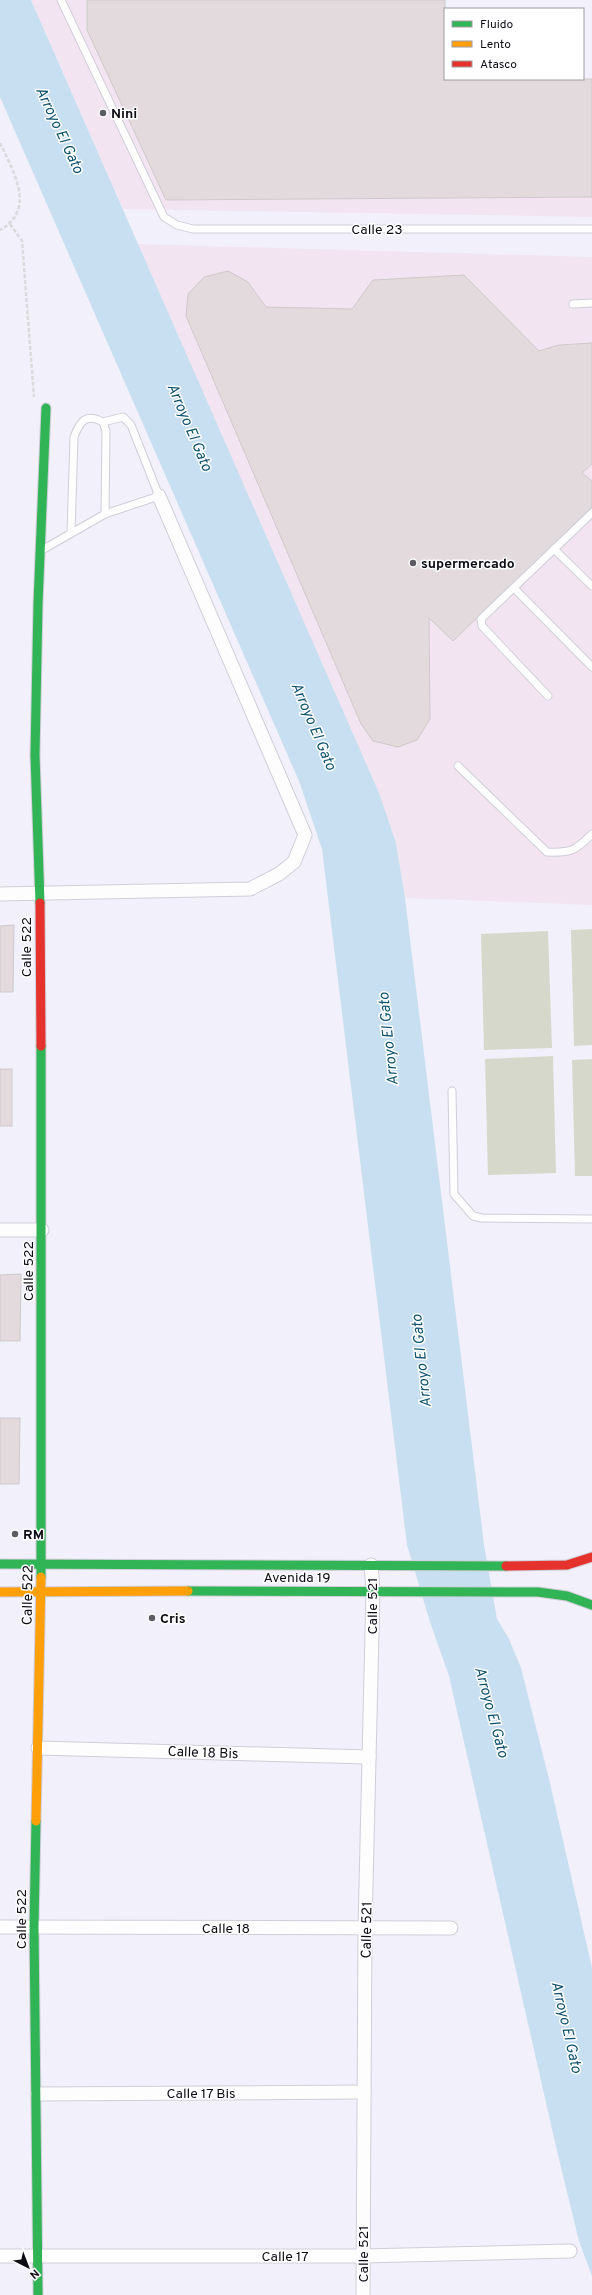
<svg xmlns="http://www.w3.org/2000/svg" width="592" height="2295" font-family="Overpass,sans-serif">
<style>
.commercial{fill:#f2e5f1}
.green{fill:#d6d8cb}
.water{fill:#c7dff0}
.building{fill:#e2dadd;stroke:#cfc9cc}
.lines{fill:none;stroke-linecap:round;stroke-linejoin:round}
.lane-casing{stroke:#d0ced8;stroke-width:9}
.street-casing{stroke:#d0ced8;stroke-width:15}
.fast-casing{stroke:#d0ced8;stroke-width:11}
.slow-casing{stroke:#d0ced8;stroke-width:11}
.jam-casing{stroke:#d0ced8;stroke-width:11}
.path{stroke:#dadadd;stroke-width:2.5;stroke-dasharray:4 2;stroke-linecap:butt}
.lane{stroke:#fdfdfe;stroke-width:7}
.street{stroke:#fdfdfe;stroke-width:13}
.fast{stroke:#30b455;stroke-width:9}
.slow{stroke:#ff9f0a;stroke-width:9}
.jam{stroke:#e5322d;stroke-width:9}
.poi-dot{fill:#5d5c64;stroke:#fff;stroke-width:1.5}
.labels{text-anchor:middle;stroke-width:3;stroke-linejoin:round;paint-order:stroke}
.poi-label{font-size:14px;font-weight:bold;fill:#0d0c14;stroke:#fff;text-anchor:start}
.street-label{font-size:14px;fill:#0d0c14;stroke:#fff}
.water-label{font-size:15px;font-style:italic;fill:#0e526d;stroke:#fff}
</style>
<rect width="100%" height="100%" fill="#f2f0fa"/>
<!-- commercial -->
<g class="commercial">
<path d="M 31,0 L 87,0 L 87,30 L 166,200 L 592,197 L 592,217 L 123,209 Z"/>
<path d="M 138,244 L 592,257 L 592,905 L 405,898 L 396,843 Z"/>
</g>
<!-- green -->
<g class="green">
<path d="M 592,929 L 592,1045 L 574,1046 L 571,930 Z"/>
<path d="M 548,931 L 552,1048 L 484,1050 L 481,934 Z"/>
<path d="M 553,1056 L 556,1173 L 488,1175 L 485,1059 Z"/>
<path d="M 592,1059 L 592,1176 L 575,1176 L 572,1060 Z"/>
</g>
<!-- water -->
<path class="water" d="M 0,0 L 31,0 L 379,793 L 396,843 L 405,898 L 484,1545 L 497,1619 L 509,1639 L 521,1668 L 550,1783 L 592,1968 L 592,2276 L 579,2241 L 557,2151 L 449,1676 L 430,1622 L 407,1545 L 322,849 L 299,781 L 0,97 Z"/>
<!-- building -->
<g class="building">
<path d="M 87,0 L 445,0 L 445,79 L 592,79 L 592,197 L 166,200 L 87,30 Z"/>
<path d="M 228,271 L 248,282 L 266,307 L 352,309 L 373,280 L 464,275 L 539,351 L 559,345 L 592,343 L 592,464 L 582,473 L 592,481 L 592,507 L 453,641 L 429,618 L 430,719 L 417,740 L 398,747 L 373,741 L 361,724 L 186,316 L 188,294 L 204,277 Z"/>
<path d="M 14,925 L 13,992 L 0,992 L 0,926 Z"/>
<rect x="0" y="1069" width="12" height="57"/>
<path d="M 21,1274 L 20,1341 L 0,1341 L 0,1275 Z"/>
<path d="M 0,1418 L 20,1418 L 19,1484 L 0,1484 Z"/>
</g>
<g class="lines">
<!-- lane casing -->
<g class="lane-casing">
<g id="lane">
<path d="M 61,0 L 164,217 L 177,225 L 193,229 L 592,229"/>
<path d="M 573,304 L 592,303"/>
<path d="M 103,422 L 123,417 L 131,425 L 159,496 L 105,514"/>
<path d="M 554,549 L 592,586"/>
<path d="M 42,550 L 105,514 L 106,431 L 103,422 C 86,413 80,421 74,437 L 71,533"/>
<path d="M 514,588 L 592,667"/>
<path d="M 548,696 L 482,626 L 481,619 L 592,513"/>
<path d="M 458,766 L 547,852 C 571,853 575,851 592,834"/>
<path d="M 452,1091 L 454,1194 L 473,1216 L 482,1218 L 592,1219"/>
</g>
</g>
<!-- street casing -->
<g class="street-casing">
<g id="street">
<path d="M 0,894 L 250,889 L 279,874 L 294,862 L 305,835 L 159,496"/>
<path d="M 0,1230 L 42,1230"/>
<path d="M 38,1748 L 369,1757"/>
<path d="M 0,1927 L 451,1928"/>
<path d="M 37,2094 L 364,2092"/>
<path d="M 0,2256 L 363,2256 L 570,2251"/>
<path d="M 363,2295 L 365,1928 L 373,1590 L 371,1565"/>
</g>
</g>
<!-- fast casing -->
<g class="fast-casing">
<g id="fast">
<path d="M 40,903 L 35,755 L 38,604 L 46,408"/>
<path d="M 41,1046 L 41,1577"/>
<path d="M 0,1564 L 506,1566"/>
<path d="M 188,1591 L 538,1592 L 567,1596 L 592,1605"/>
<path d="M 36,1821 L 34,1927 L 38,2295"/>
</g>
</g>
<!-- slow casing -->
<g class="slow-casing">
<g id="slow">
<path d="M 0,1592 L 188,1591"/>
<path d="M 36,1821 L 41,1577"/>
</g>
</g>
<!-- jam casing -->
<g class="jam-casing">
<g id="jam">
<path d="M 40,903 L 41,1046"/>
<path d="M 506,1566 L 567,1565 L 592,1557"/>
</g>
</g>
<!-- path -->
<g class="path">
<path d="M 0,143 C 13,171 37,209 0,230"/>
<path d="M 10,224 L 22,241 L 34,397"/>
</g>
<!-- lane -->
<use href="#lane" class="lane"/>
<!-- street -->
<use href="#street" class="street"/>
<!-- fast -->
<use href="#fast" class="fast"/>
<!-- slow -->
<use href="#slow" class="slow"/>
<!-- jam -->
<use href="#jam" class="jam"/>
</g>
<!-- markers -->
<g class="poi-dot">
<circle cx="103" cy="113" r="4"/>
<circle cx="413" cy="563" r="4"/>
<circle cx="15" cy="1534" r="4"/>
<circle cx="152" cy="1618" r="4"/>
</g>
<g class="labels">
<!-- poi labels -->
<g class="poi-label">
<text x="111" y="118">Nini</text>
<text x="421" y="568">supermercado</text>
<text x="23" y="1539">RM</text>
<text x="160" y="1623">Cris</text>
</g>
<!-- street labels -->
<g class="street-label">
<text x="377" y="234">Calle 23</text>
<text transform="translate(26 947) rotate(-90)" y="5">Calle 522</text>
<text transform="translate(28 1271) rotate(-90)" y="5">Calle 522</text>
<text x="297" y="1582">Avenida 19</text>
<text transform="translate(27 1595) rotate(-89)" y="5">Calle 522</text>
<text transform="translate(372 1606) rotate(-90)" y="5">Calle 521</text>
<text transform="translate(203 1752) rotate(2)" y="5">Calle 18 Bis</text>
<text transform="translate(21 1919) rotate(-90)" y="5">Calle 522</text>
<text x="226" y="1933">Calle 18</text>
<text transform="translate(366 1930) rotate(-89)" y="5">Calle 521</text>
<text x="201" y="2098">Calle 17 Bis</text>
<text transform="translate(363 2254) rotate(-90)" y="5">Calle 521</text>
<text x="285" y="2261">Calle 17</text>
</g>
<!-- water labels -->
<g class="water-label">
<text transform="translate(60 130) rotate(65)" y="5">Arroyo El Gato</text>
<text transform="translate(190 427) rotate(67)" y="5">Arroyo El Gato</text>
<text transform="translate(314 726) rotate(67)" y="5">Arroyo El Gato</text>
<text transform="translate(388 1039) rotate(-96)" y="5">Arroyo El Gato</text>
<text transform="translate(421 1361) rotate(-96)" y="5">Arroyo El Gato</text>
<text transform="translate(492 1712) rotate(75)" y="5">Arroyo El Gato</text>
<text transform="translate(567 2027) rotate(77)" y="5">Arroyo El Gato</text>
</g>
</g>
<!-- legend -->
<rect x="444" y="8" width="140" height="72" fill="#ffffff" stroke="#9e9ea1"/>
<rect x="452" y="21" width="20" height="6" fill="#30b455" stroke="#9e9ea1"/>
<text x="480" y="28" font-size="12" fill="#0d0c14">Fluido</text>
<rect x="452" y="41" width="20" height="6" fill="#ff9f0a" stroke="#9e9ea1"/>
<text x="480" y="48" font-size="12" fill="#0d0c14">Lento</text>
<rect x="452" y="61" width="20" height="6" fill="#e5322d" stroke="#9e9ea1"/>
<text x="480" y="68" font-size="12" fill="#0d0c14">Atasco</text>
<!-- north arrow -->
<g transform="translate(28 2267) rotate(138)" stroke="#ffffff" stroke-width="3" paint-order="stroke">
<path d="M0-3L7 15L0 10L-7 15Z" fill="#0d0c14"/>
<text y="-6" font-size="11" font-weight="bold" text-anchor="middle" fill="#0d0c14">N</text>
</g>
</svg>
